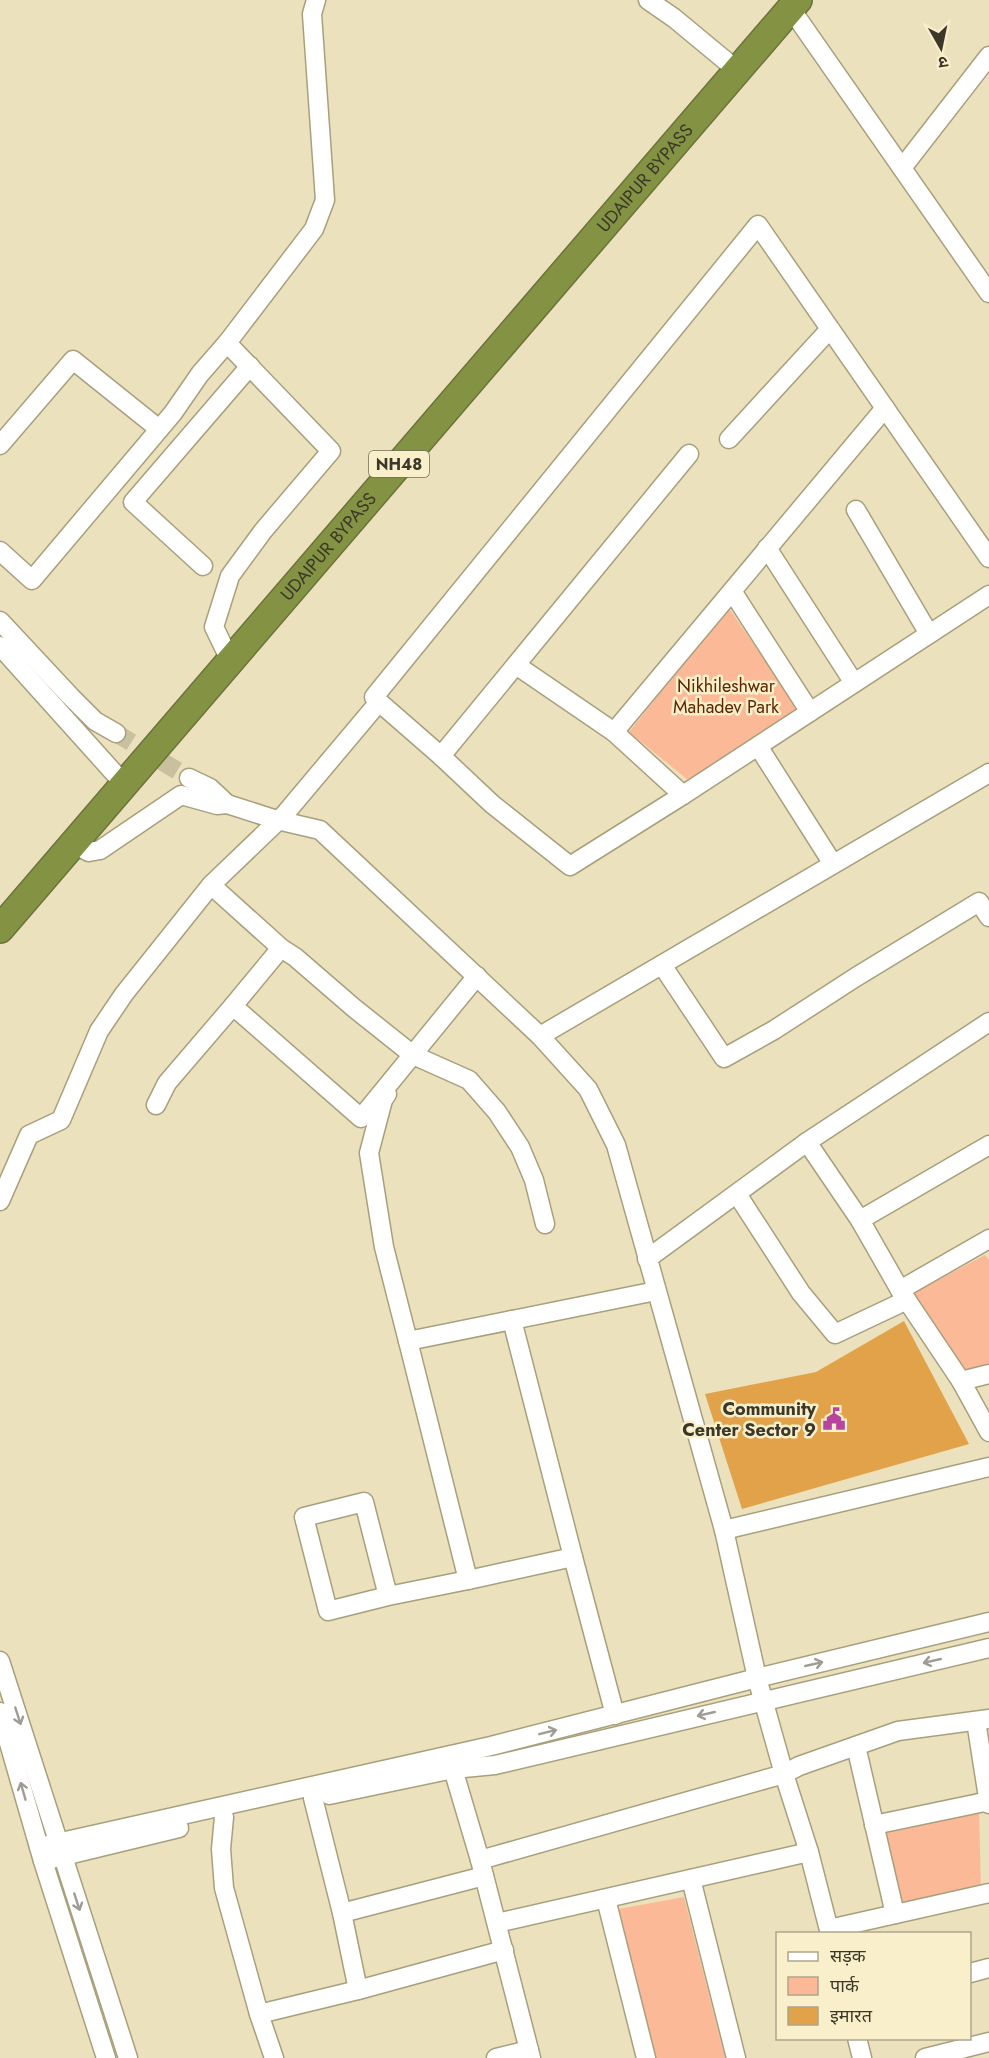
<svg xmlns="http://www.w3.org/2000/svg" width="989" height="2058" font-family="Jost,'Noto Sans Devanagari',sans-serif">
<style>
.green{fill:#fbb997}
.building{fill:#e2a24a}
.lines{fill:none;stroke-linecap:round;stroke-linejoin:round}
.minor-tunnel{stroke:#c8c09f;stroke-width:18;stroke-dasharray:18 9;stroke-linecap:butt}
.minor-casing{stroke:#a89f7c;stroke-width:21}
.highway-casing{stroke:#6a733a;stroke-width:30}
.minor{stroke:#fff;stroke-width:18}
.highway{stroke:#839343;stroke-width:27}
.oneway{stroke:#9e9c94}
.labels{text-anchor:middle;stroke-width:5;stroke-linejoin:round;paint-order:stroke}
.shield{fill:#f9efca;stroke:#756f59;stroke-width:1.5}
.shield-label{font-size:16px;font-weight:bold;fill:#3c3829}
.street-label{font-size:18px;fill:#3c3829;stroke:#f9efca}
.park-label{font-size:18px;fill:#5e2500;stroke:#f9efca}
.poi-label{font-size:18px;font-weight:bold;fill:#3c3829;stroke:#f9efca;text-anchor:end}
</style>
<rect width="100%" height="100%" fill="#ebe2bd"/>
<!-- green -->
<g class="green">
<path d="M 728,607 L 802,714 L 688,780 L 629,732 Z"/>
<path d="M 985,1255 L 989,1260 L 989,1368 L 966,1374 L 912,1294 Z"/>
<path d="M 979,1809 L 981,1890 L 897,1907 L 877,1827 Z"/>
<path d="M 684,1897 L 725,2058 L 656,2058 L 619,1909 Z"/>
</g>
<!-- building -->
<path class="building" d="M 904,1321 L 969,1444 L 742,1509 L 705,1394 L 816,1372 Z"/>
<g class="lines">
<!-- minor-tunnel -->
<path class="minor-tunnel" d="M 116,733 L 189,778"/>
<!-- minor casing -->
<g class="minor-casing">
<g id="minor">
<path d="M 648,0 L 674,18 L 738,71"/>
<path d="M 791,9 L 989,293"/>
<path d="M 902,168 L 989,56"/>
<path d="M 729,439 L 830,329"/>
<path d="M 0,445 L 73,360 L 159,429"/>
<path d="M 856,510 L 929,634"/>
<path d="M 767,548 L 854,683"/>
<path d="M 0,551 L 32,580 L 173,413 L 200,374 L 227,343"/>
<path d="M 203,566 L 133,502 L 250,366"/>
<path d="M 732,591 L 810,712"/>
<path d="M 0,621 L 70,696 L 95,721 L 116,733"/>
<path d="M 0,646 L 124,784"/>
<path d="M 230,660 L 214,627 L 230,576 L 263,531 L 331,451 L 227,343 L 314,229 L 325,200 L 312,14 L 316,0"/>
<path d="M 516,665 L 614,732 L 683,795 L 989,595"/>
<path d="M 379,702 L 374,697 L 758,225 L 989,558"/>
<path d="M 614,732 L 885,408"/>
<path d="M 758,746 L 833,864"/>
<path d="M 441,756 L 689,454"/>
<path d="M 189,778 L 210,788 L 227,804"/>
<path d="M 73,844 L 89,852 L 100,850 L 181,795 L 217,805 L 227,804 L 277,820 L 320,830 L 540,1036 L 588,1089 L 616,1145 L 724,1530 L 757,1678 L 784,1774 L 809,1852 L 830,1934"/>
<path d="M 211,885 L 284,815 L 379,702 L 441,756 L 492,804 L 570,866 L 683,795"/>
<path d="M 662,965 L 724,1058 L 774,1030 L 856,977 L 979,902 L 989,917"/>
<path d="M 477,976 L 361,1118 L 233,1006 L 281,948 L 295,957 L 354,1008 L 413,1055 L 469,1080 L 497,1112 L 520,1147 L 534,1180 L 545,1224"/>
<path d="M 540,1036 L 989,773"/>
<path d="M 387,1094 L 383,1100 L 369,1153 L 384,1247 L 408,1341 L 656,1291"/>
<path d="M 156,1105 L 167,1083 L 233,1006"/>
<path d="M 807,1142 L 860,1220 L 989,1145"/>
<path d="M 737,1194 L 801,1293 L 835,1334 L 907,1300"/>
<path d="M 0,1201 L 29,1135 L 61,1120 L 99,1031 L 124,994 L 211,885 L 281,948"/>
<path d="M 860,1220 L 900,1290"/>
<path d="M 989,1239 L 900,1290 L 961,1381 L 989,1374"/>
<path d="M 647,1259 L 807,1142 L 989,1022"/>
<path d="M 408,1341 L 468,1580 L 573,1557 L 512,1320"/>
<path d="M 961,1381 L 989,1432"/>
<path d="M 724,1530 L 989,1467"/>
<path d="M 573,1557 L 615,1715"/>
<path d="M 388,1596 L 328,1611 L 304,1517 L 364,1502 L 388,1596 L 468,1580"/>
<path d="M 0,1661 L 128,2058"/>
<path d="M 0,1712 L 43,1861 L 106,2058"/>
<path d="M 976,1721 L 989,1804"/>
<path d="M 856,1746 L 895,1914"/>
<path d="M 453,1769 L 480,1860 L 529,2050"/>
<path d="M 329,1795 L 453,1769 L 495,1765 L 989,1648"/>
<path d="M 313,1798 L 342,1913 L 358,1990 L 504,1950"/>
<path d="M 224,1817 L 221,1849 L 224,1888 L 259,2014 L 274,2058"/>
<path d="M 874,1825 L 989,1801"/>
<path d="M 39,1847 L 491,1746 L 757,1678 L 989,1622"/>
<path d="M 480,1860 L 784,1774 L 799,1766 L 898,1731 L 989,1719"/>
<path d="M 43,1861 L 179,1828"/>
<path d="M 691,1879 L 736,2058"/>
<path d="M 606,1899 L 646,2058"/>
<path d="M 342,1913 L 484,1876"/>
<path d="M 497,1923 L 809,1852"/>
<path d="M 829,1929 L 989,1893"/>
<path d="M 970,1973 L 989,1968"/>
<path d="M 259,2014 L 358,1990"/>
<path d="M 857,2038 L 862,2058"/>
<path d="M 496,2058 L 529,2050 L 531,2058"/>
<path d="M 925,2058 L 989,2042"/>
</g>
</g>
<!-- highway casing -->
<g class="highway-casing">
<g id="highway">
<path id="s1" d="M 0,929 L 798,0"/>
</g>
</g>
<!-- minor -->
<use href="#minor" class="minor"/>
<!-- highway -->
<use href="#highway" class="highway"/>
</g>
<!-- one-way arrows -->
<defs><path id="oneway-shaft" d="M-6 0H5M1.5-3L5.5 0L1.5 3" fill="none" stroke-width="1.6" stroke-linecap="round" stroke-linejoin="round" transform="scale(1.5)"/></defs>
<g class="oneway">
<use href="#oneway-shaft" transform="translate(932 1661) rotate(167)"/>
<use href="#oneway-shaft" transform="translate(814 1664) rotate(-13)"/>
<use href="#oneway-shaft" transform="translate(706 1714) rotate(167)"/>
<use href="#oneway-shaft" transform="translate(18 1716) rotate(72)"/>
<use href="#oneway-shaft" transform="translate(548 1732) rotate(-14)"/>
<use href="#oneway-shaft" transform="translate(23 1791) rotate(-106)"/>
<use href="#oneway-shaft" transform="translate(77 1902) rotate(72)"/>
</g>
<!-- icons -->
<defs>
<g id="civic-bare" transform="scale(1.8)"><path d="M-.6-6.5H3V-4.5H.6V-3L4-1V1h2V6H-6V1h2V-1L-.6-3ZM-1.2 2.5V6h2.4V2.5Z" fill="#b745a0" stroke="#f9efca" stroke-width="2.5" paint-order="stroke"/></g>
</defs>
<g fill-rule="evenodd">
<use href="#civic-bare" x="834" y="1419"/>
</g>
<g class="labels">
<!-- shield labels -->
<rect class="shield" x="369" y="451" width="60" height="26" rx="4.5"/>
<g class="shield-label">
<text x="399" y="470">NH48</text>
</g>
<!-- street labels -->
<g class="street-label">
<text dy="6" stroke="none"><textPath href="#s1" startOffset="990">UDAIPUR BYPASS</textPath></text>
<text dy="6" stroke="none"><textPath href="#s1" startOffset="504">UDAIPUR BYPASS</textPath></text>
</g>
<!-- park labels -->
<g class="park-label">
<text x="726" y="692">Nikhileshwar<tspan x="726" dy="21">Mahadev Park</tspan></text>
</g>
<!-- poi labels -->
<g class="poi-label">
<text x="816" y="1415">Community<tspan x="816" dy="21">Center Sector 9</tspan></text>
</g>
</g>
<!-- legend -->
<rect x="776" y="1932" width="195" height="108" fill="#f9efca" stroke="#ada68a" stroke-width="1.5"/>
<rect x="788" y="1952" width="30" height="9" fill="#ffffff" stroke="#ada68a" stroke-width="1.5"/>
<text x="830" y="1962" font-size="18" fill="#3c3829">सड़क</text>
<rect x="788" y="1977" width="30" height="18" fill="#fbb997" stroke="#ada68a" stroke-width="1.5"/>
<text x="830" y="1992" font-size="18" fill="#3c3829">पार्क</text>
<rect x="788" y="2007" width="30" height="18" fill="#e2a24a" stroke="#ada68a" stroke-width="1.5"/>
<text x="830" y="2022" font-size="18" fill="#3c3829">इमारत</text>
<!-- north arrow -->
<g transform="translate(941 48) rotate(171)" stroke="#f9efca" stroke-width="4.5" paint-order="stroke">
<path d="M0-4.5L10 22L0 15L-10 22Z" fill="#3c3829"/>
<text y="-9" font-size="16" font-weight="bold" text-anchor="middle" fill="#3c3829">उ</text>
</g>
</svg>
